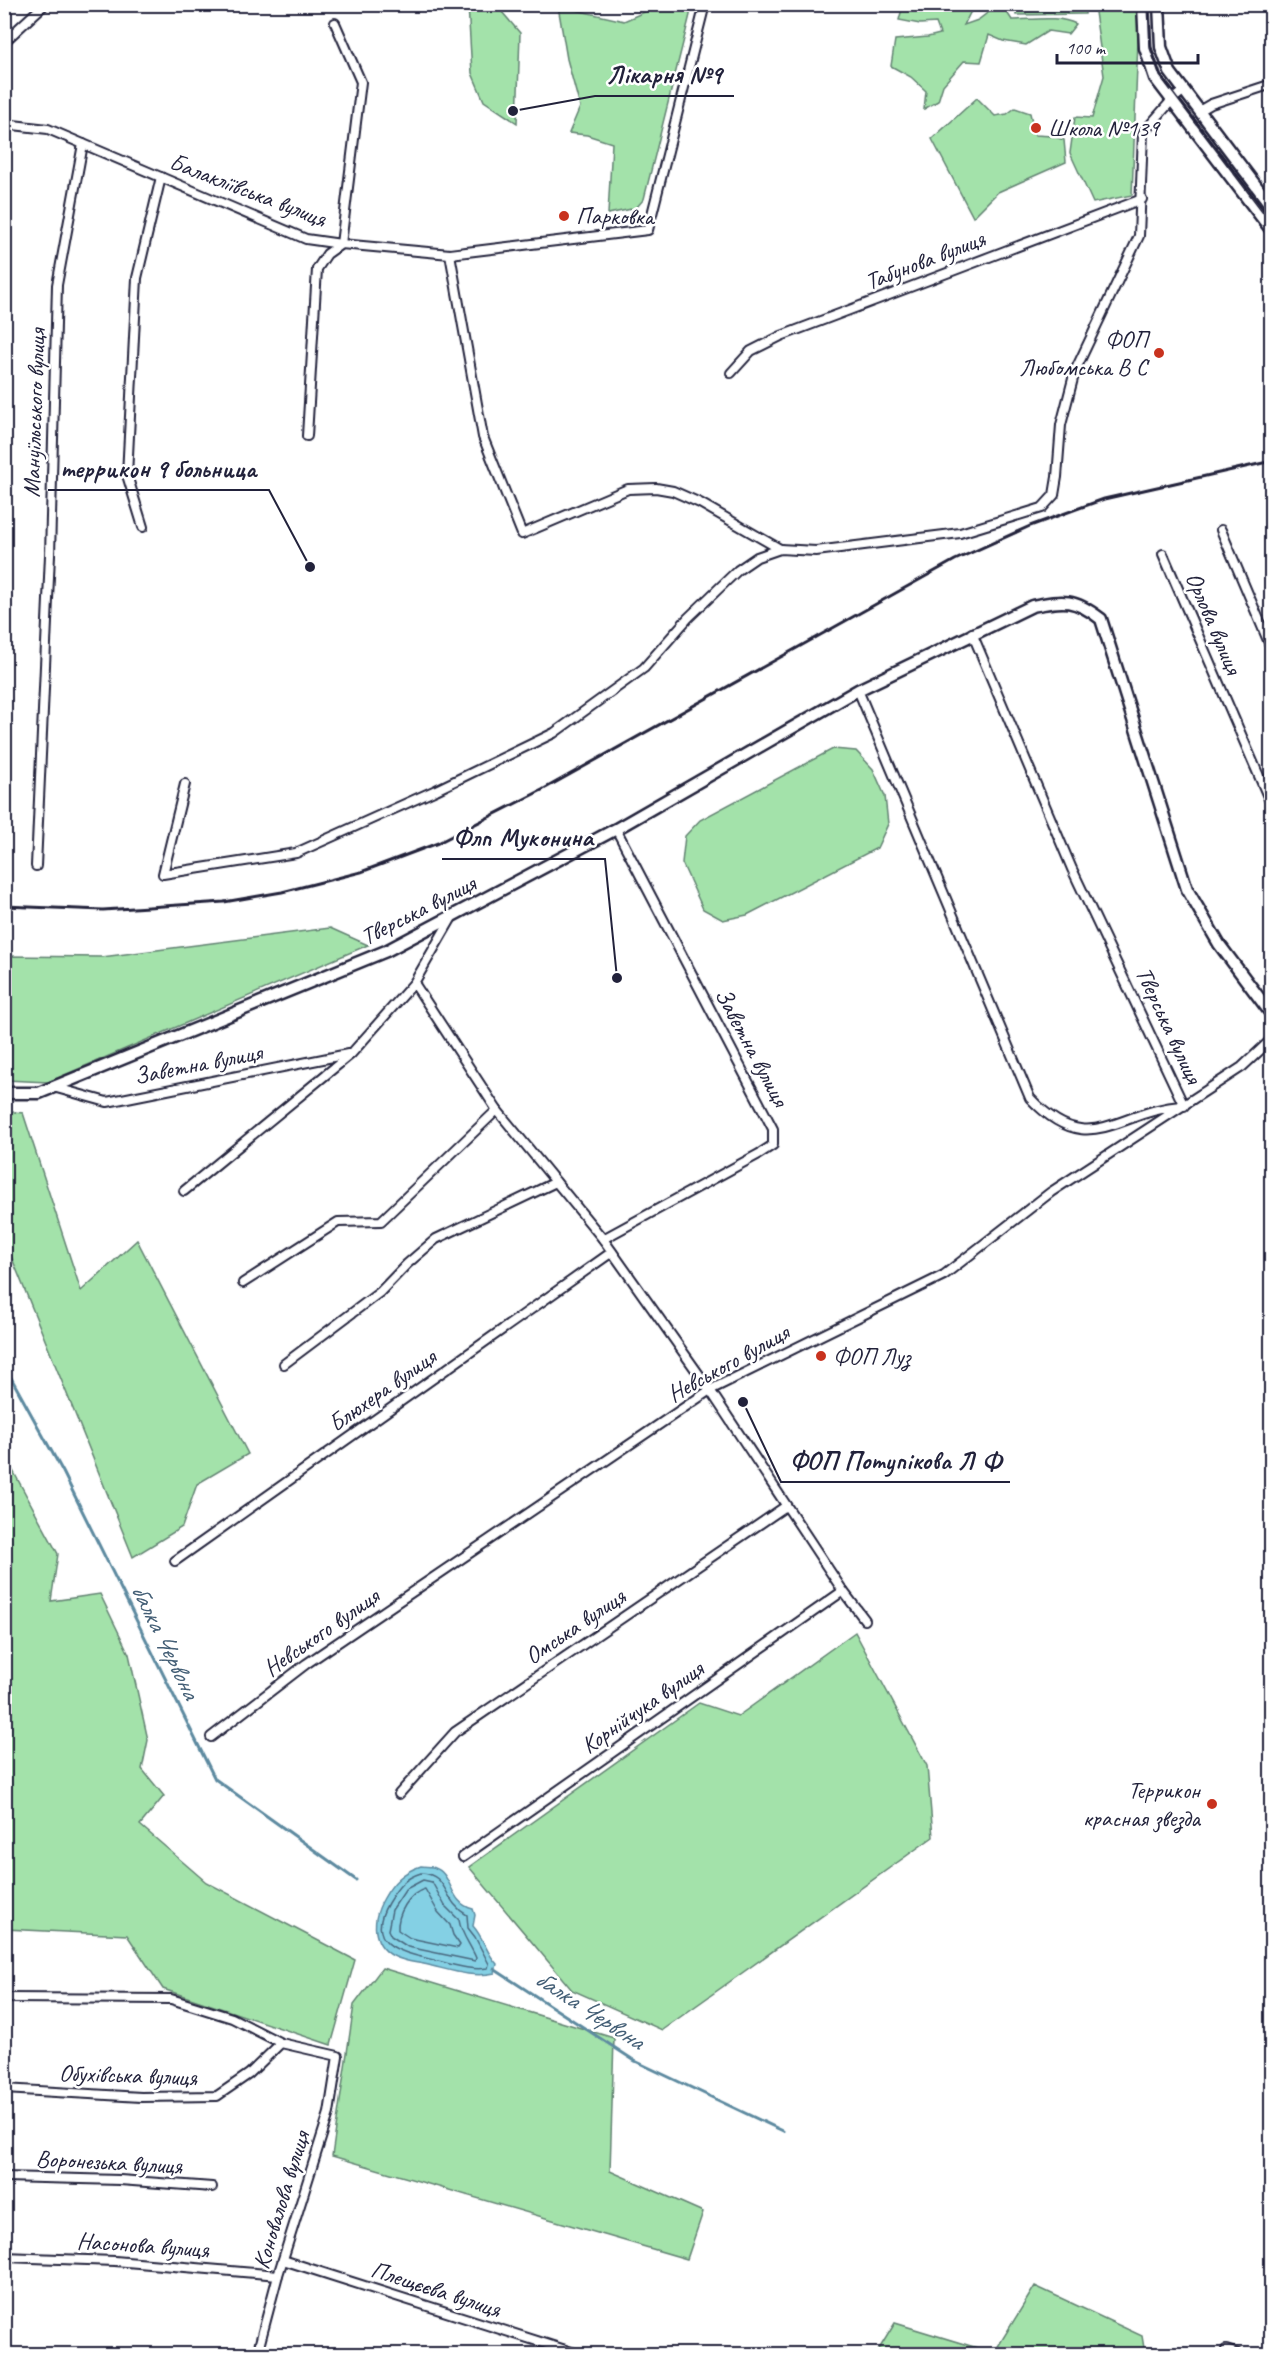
<svg xmlns="http://www.w3.org/2000/svg" width="1276" height="2359" font-family="Caveat,sans-serif">
<style>
.green{fill:#a3e2aa;stroke:#628272;stroke-width:1.5}
.water{fill:#84d0e4;stroke:#5d8aa0;stroke-width:1.5}
.lines{fill:none;stroke-linecap:round;stroke-linejoin:round}
.shore{stroke:#49687f;stroke-width:1.5}
.stream{stroke:#5d8aa0;stroke-width:3}
.street-casing{stroke:#22223b;stroke-width:12}
.secondary-casing{stroke:#22223b;stroke-width:15}
.street{stroke:#fff;stroke-width:8}
.secondary{stroke:#fff;stroke-width:10}
.tram{stroke:#22223b;stroke-width:1.5}
.rail{stroke:#22223b;stroke-width:3}
.poi-dot{fill:#c8321e;stroke:#fff;stroke-width:2}
.labels{text-anchor:middle;stroke-width:5;stroke-linejoin:round;paint-order:stroke}
.poi-label{font-size:24px;fill:#22223b;stroke:#fff;text-anchor:start}
.street-label{font-size:24px;fill:#22223b;stroke:#fff}
.water-label{font-size:26px;font-style:italic;fill:#445f76;stroke:#fff}
.leader{fill:none;stroke:#22223b;stroke-width:2}
.callout-dot{fill:#22223b;stroke:#fff;stroke-width:2}
.callout-label{font-size:26px;text-anchor:middle;font-weight:bold;fill:#22223b;stroke:#fff;stroke-width:5;stroke-linejoin:round;paint-order:stroke}
</style>
<rect width="100%" height="100%" fill="#fff"/>
<filter id="ink" filterUnits="userSpaceOnUse"><feTurbulence type="fractalNoise" baseFrequency=".0167" numOctaves="2"/><feDisplacementMap in="SourceGraphic" scale="12" xChannelSelector="R" yChannelSelector="G"/><feConvolveMatrix kernelMatrix="1 2 1 2 8 2 1 2 1" color-interpolation-filters="sRGB"/></filter>
<g filter="url(#ink)">
<!-- green -->
<g class="green">
<path d="M 468,5 L 496,5 L 520,33 L 517,123 L 484,101 L 472,73 Z"/>
<path d="M 660,5 L 690,5 L 690,15 L 644,199 L 636,208 L 608,214 L 612,143 L 587,135 L 569,133 L 580,107 L 567,59 L 558,6 L 624,21 Z"/>
<path d="M 903,5 L 974,5 L 964,25 L 978,20 L 990,11 L 1006,11 L 1012,20 C 1032,20 1058,15 1076,24 L 1068,34 L 1048,31 L 1026,45 L 1003,41 L 989,35 L 981,62 L 964,61 L 943,85 L 938,101 L 924,109 L 926,91 L 911,77 L 891,66 L 895,40 L 928,37 L 940,34 L 936,23 L 920,24 L 899,20 Z"/>
<path d="M 1016,5 L 1085,5 L 1085,14 L 1016,15 Z"/>
<path d="M 1094,5 L 1138,5 L 1139,14 L 1132,195 L 1093,203 L 1070,153 L 1075,117 L 1092,118 L 1104,76 Z"/>
<path d="M 977,98 L 995,116 L 1007,114 L 1015,108 L 1030,113 L 1035,135 L 1052,136 L 1064,140 L 1066,162 L 998,192 L 973,217 L 932,139 Z"/>
<path d="M 833,749 L 856,751 L 873,769 L 885,796 L 888,824 L 877,848 L 747,915 L 723,920 L 703,909 L 682,863 L 685,836 L 700,820 Z"/>
<path d="M 330,928 L 368,945 L 48,1082 L 5,1080 L 5,956 L 102,957 Z"/>
<path d="M 4,1111 L 23,1113 L 81,1291 L 137,1240 L 248,1454 L 197,1484 L 182,1527 L 133,1557 L 5,1241 Z"/>
<path d="M 4,1454 L 58,1554 L 51,1601 L 100,1594 L 129,1654 L 148,1740 L 142,1769 L 164,1796 L 140,1825 L 206,1882 L 355,1960 L 331,2045 L 163,1989 L 127,1935 L 5,1929 Z"/>
<path d="M 855,1632 L 927,1766 L 933,1837 L 662,2030 L 572,1990 L 469,1867 L 699,1703 L 738,1716 Z"/>
<path d="M 382,1968 L 614,2038 L 610,2171 L 703,2212 L 687,2259 L 332,2156 L 354,2005 Z"/>
<path d="M 1035,2286 L 1142,2336 L 1145,2354 L 876,2354 L 895,2323 L 994,2353 Z"/>
</g>
<!-- water -->
<path class="water" d="M 421,1866 C 425,1867 432,1866 435,1868 C 453,1874 449,1904 473,1909 L 475,1915 L 473,1926 C 484,1938 486,1953 497,1964 L 495,1973 C 473,1978 453,1971 432,1966 C 423,1963 413,1963 404,1960 C 373,1952 369,1924 384,1898 C 393,1882 403,1872 421,1866 Z"/>
<g class="lines">
<!-- shore -->
<g class="shore">
<path d="M 421,1873 C 449,1874 442,1901 467,1915 L 468,1928 L 475,1937 L 489,1964 L 488,1968 C 471,1971 454,1965 438,1961 C 407,1953 362,1948 388,1903 C 397,1888 404,1878 421,1873 Z"/>
<path d="M 423,1880 L 432,1882 L 445,1906 L 459,1920 C 461,1934 470,1944 476,1958 L 475,1961 L 408,1947 L 391,1936 L 388,1930 L 392,1910 L 406,1889 Z"/>
<path d="M 425,1889 L 438,1912 L 450,1925 L 453,1935 L 460,1945 L 458,1948 L 410,1938 L 398,1930 C 397,1914 409,1893 425,1889 Z"/>
</g>
<!-- stream -->
<g class="stream">
<path d="M 4,1365 L 63,1472 L 215,1779 L 356,1880"/>
<path d="M 494,1969 L 635,2061 L 783,2131"/>
</g>
<!-- street casing -->
<g class="street-casing">
<g id="street">
<path d="M 4,42 L 45,4"/>
<path d="M 1199,111 L 1211,104 L 1272,84"/>
<path d="M 4,124 L 48,129 L 306,239 L 341,244 L 450,254 L 648,230 L 705,4"/>
<path d="M 450,254 L 483,437 L 522,534 L 628,489 L 656,488 L 673,491 L 700,503 L 780,549"/>
<path d="M 731,373 L 751,351 L 781,336 L 1142,199"/>
<path d="M 307,436 L 317,269 L 327,254 L 341,244 L 361,82 L 335,23"/>
<path d="M 143,527 L 127,475 L 137,278 L 161,177"/>
<path d="M 1221,530 L 1272,650"/>
<path d="M 1163,554 L 1272,806"/>
<path d="M 858,690 L 1030,1098 C 1090,1162 1117,1109 1184,1106 L 1072,869 L 972,633"/>
<path d="M 185,784 L 163,874 L 296,853 L 436,790 L 554,733 L 644,668 L 688,618 L 738,570 L 757,557 L 780,549 L 816,551 L 960,533 L 1042,508 L 1054,495 L 1057,477 L 1061,425 L 1075,371 L 1139,236 L 1143,133 L 1172,100 L 1183,91"/>
<path d="M 36,866 L 50,555 L 57,285 L 83,144"/>
<path d="M 451,919 L 414,983 L 497,1110 L 603,1239 L 710,1390 L 843,1591 L 865,1620"/>
<path d="M 53,1087 L 107,1102 L 348,1054"/>
<path d="M 184,1191 L 351,1054 L 414,983"/>
<path d="M 603,1239 L 759,1154 L 773,1145 L 773,1129 L 616,829"/>
<path d="M 243,1283 L 338,1222 L 381,1221 L 497,1110"/>
<path d="M 284,1364 L 380,1292 L 407,1264 L 436,1239 L 556,1182"/>
<path d="M 175,1561 L 612,1252"/>
<path d="M 211,1737 L 306,1664 L 710,1390 L 944,1275 L 1051,1192 L 1242,1067 L 1272,1039"/>
<path d="M 399,1794 L 455,1732 L 786,1506"/>
<path d="M 463,1857 L 843,1591"/>
<path d="M 4,1998 L 171,1999 L 232,2018 L 281,2043"/>
<path d="M 4,2089 L 141,2097 L 217,2096 L 249,2074 L 281,2043 L 338,2056 L 329,2113 L 278,2275 L 257,2354"/>
<path d="M 4,2177 L 120,2180 L 212,2187"/>
<path d="M 4,2257 L 115,2261 L 278,2275"/>
<path d="M 283,2260 L 578,2354"/>
<path d="M 1225,2354 L 1226,2350 L 1238,2354"/>
</g>
</g>
<!-- secondary casing -->
<g class="secondary-casing">
<g id="secondary">
<path d="M 1143,4 L 1145,48 L 1155,78 L 1272,231"/>
<path d="M 1159,4 L 1161,47 L 1170,72 L 1272,207"/>
<path d="M 4,1093 L 39,1093 L 386,951 L 616,829 L 858,690 L 1032,606 C 1064,600 1074,598 1101,619 L 1187,889 L 1219,944 L 1272,1015"/>
</g>
</g>
<!-- street -->
<use href="#street" class="street"/>
<!-- secondary -->
<use href="#secondary" class="secondary"/>
<!-- tram -->
<path class="tram" d="M 1148,4 L 1150,48 L 1160,76 L 1272,224"/>
<!-- rail -->
<path class="rail" d="M 4,906 L 103,910 L 224,902 L 282,892 L 361,872 L 438,843 L 542,790 L 955,560 L 1030,526 L 1104,499 L 1272,461"/>
</g>
</g>
<!-- markers -->
<g class="poi-dot">
<circle cx="1036" cy="128" r="6"/>
<circle cx="564" cy="216" r="6"/>
<circle cx="1159" cy="353" r="6"/>
<circle cx="821" cy="1356" r="6"/>
<circle cx="1212" cy="1804" r="6"/>
</g>
<g class="labels">
<!-- poi labels -->
<g class="poi-label">
<text x="1048" y="136">Школа №139</text>
<text x="576" y="224">Парковка</text>
<text x="1147" y="347" text-anchor="end">ФОП<tspan x="1147" dy="28">Любомська В С</tspan></text>
<text x="833" y="1364">ФОП Луз</text>
<text x="1200" y="1798" text-anchor="end">Террикон<tspan x="1200" dy="28">красная звезда</tspan></text>
</g>
<!-- street labels -->
<g class="street-label">
<text transform="translate(248 190) rotate(21)" y="8">Балакліївська вулиця</text>
<text transform="translate(925 260) rotate(-21)" y="8">Табунова вулиця</text>
<text transform="translate(34 413) rotate(-88)" y="8">Мануїльського вулиця</text>
<text transform="translate(1214 623) rotate(67)" y="8">Орлова вулиця</text>
<text transform="translate(418 910) rotate(-27)" y="8">Тверська вулиця</text>
<text transform="translate(1169 1025) rotate(65)" y="8">Тверська вулиця</text>
<text transform="translate(752 1047) rotate(62)" y="8">Заветна вулиця</text>
<text transform="translate(198 1064) rotate(-11)" y="8">Заветна вулиця</text>
<text transform="translate(728 1363) rotate(-29)" y="8">Невського вулиця</text>
<text transform="translate(382 1390) rotate(-35)" y="8">Блюхера вулиця</text>
<text transform="translate(575 1626) rotate(-34)" y="8">Омська вулиця</text>
<text transform="translate(321 1632) rotate(-35)" y="8">Невського вулиця</text>
<text transform="translate(642 1707) rotate(-35)" y="8">Корнійчука вулиця</text>
<text transform="translate(128 2075) rotate(2)" y="8">Обухівська вулиця</text>
<text transform="translate(109 2162) rotate(3)" y="8">Воронезька вулиця</text>
<text transform="translate(281 2200) rotate(-73)" y="8">Коновалова вулиця</text>
<text transform="translate(143 2245) rotate(4)" y="8">Насонова вулиця</text>
<text transform="translate(436 2289) rotate(18)" y="8">Плещєєва вулиця</text>
</g>
<!-- water labels -->
<g class="water-label">
<text transform="translate(166 1641) rotate(64)" y="9">балка Червона</text>
<text transform="translate(590 2009) rotate(33)" y="9">балка Червона</text>
</g>
</g>
<!-- callouts -->
<path class="leader" d="M513 111L595 96H734M310 567L269 490H48M617 978L605 859H442M743 1402L781 1482H1010"/>
<g class="callout-dot">
<circle cx="513" cy="111" r="6"/>
<circle cx="310" cy="567" r="6"/>
<circle cx="617" cy="978" r="6"/>
<circle cx="743" cy="1402" r="6"/>
</g>
<g class="callout-label">
<text x="664" y="83">Лікарня №9</text>
<text x="158" y="477">террикон 9 больница</text>
<text x="523" y="846">Флп Муконина</text>
<text x="896" y="1469">ФОП Потупікова Л Ф</text>
</g>
<!-- margin -->
<rect width="1276" height="2359" fill="none" stroke="#fff" stroke-width="24"/>
<rect x="12" y="12" width="1252" height="2335" fill="none" stroke="#22223b" stroke-width="2" filter="url(#ink)"/>
<!-- scale -->
<path d="M1057 54v9h141v-9" fill="none" stroke="#22223b" stroke-width="3"/>
<text x="1066" y="54" font-size="18" fill="#22223b" stroke="#ffffff" stroke-width="4.5" paint-order="stroke">100 m</text>
</svg>
